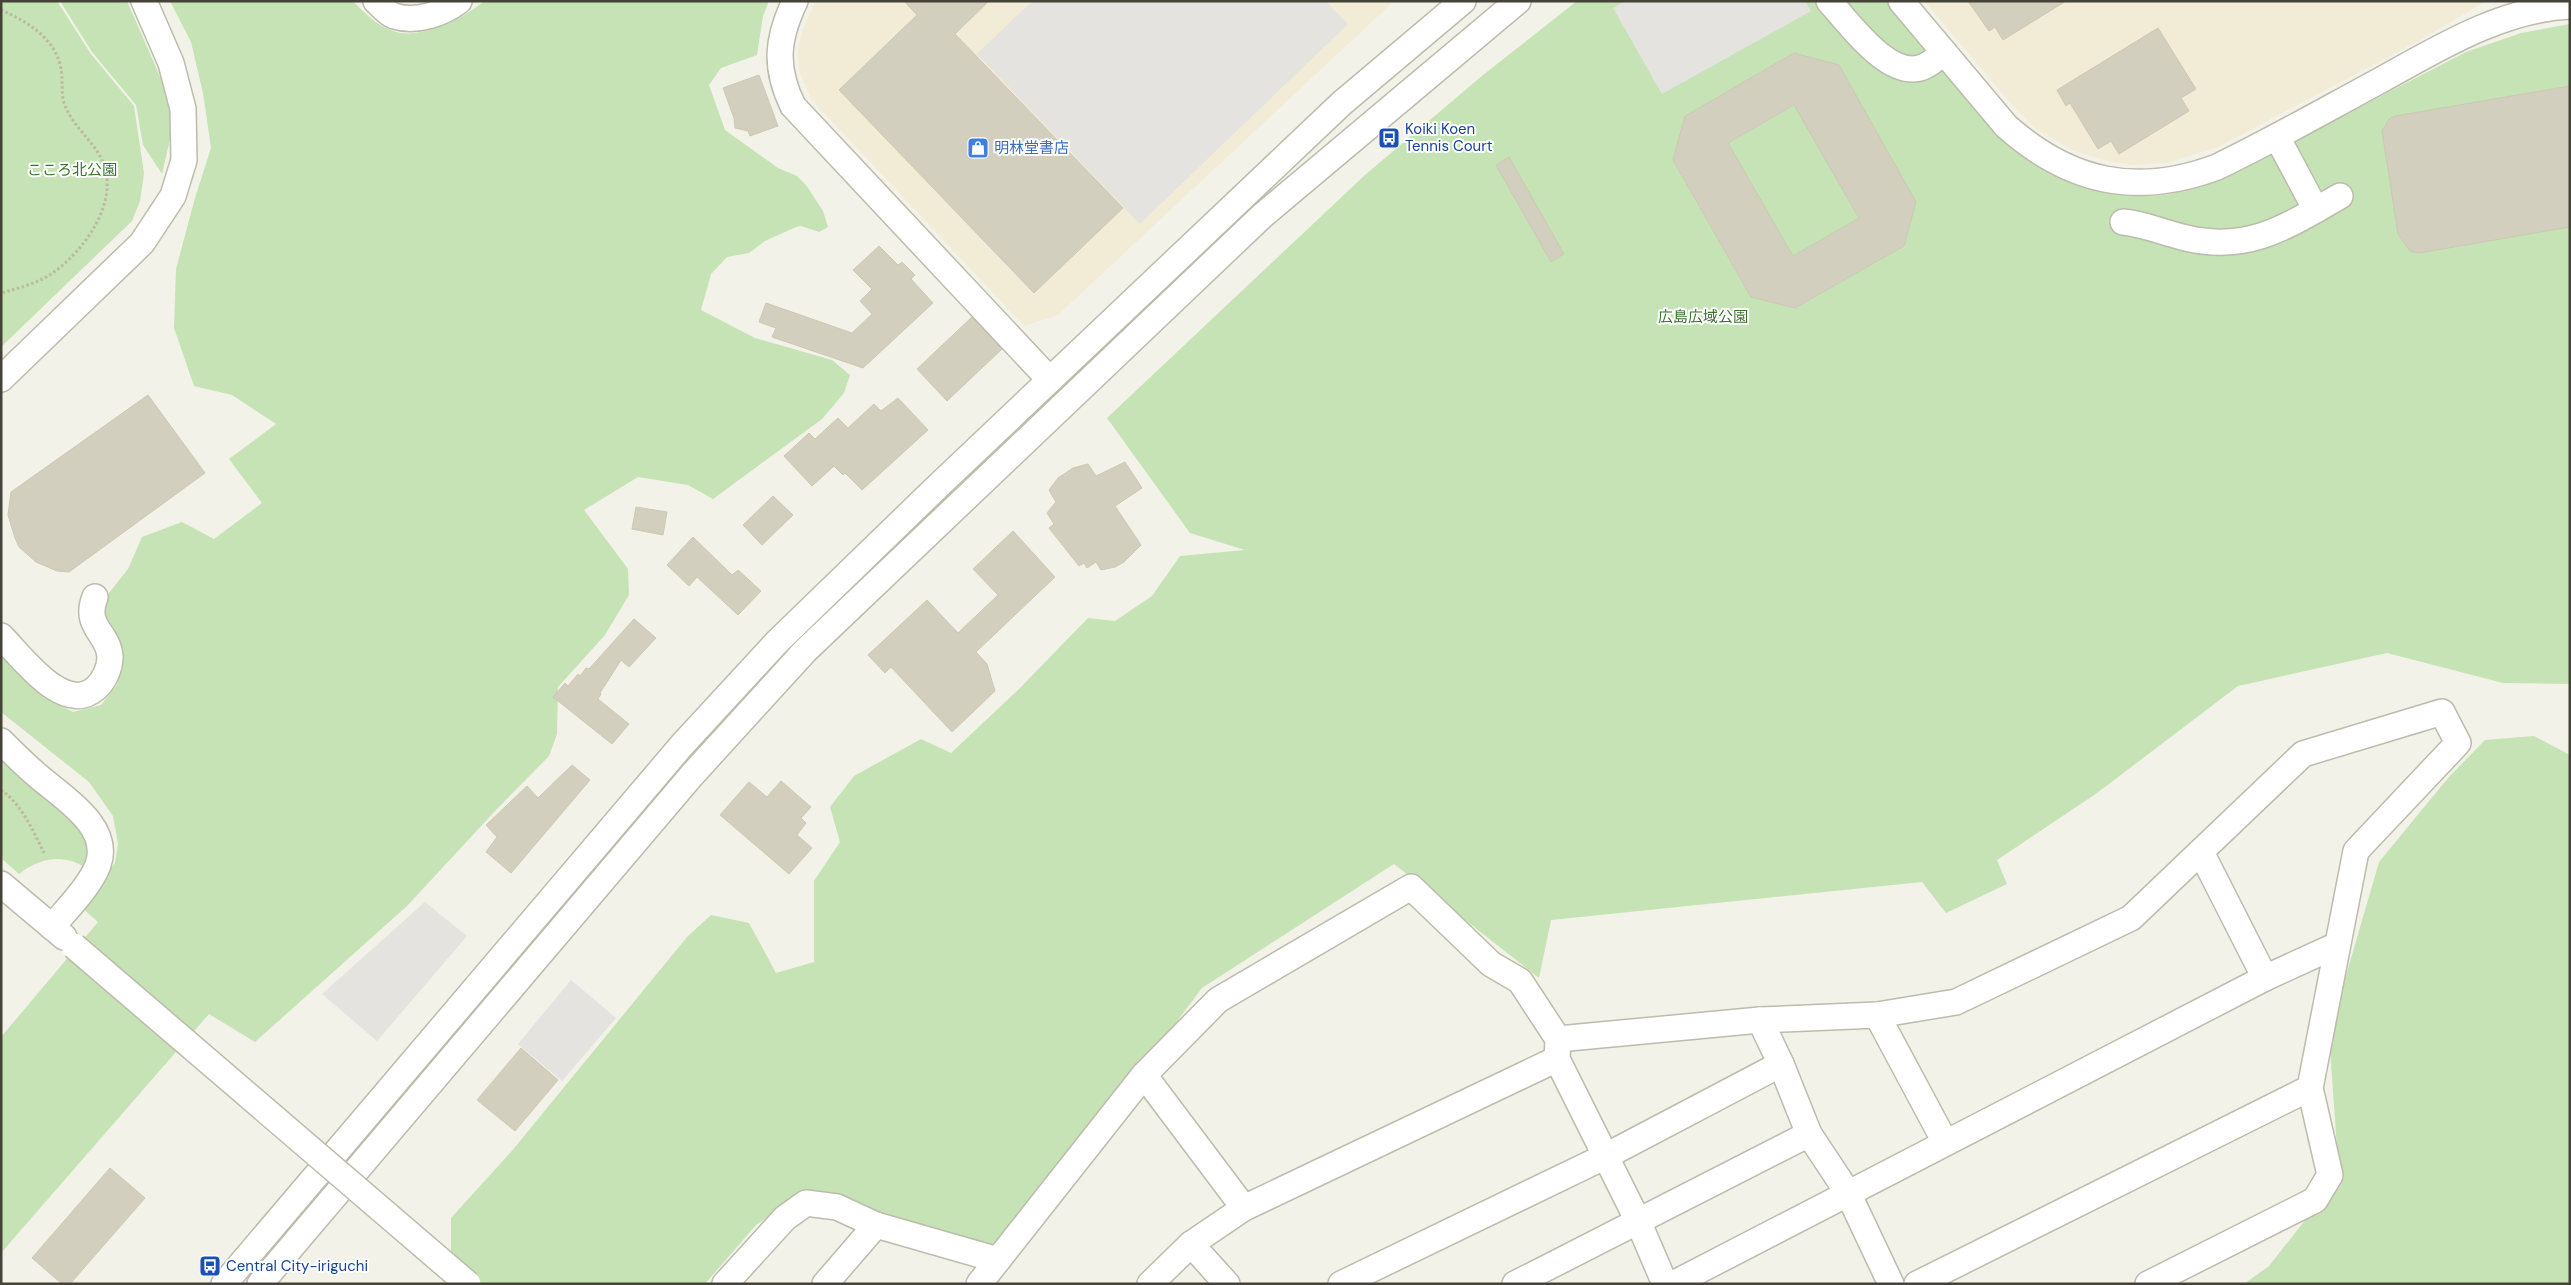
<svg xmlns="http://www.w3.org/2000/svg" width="2571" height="1285" font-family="'DM Sans','Noto Sans JP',sans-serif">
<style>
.commercial{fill:#f2ecd6}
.green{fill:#c5e3b5}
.parking{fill:#e4e3e0}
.building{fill:#d3cfbf;stroke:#cdc8b3;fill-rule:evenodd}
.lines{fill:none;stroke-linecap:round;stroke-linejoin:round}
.minor-casing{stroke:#bdbbac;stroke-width:28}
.path{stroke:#bdb99e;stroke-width:3;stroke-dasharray:2.5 2.5;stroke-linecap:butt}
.minor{stroke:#fff;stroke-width:25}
.minor-bridge-casing{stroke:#bdbbac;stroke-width:28;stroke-linecap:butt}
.minor-bridge{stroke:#fff;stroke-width:25}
.labels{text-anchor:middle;stroke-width:4;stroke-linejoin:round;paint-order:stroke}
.transit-label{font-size:15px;fill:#164399;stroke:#fff;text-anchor:start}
.shop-label{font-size:15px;fill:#366cbe;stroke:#fff;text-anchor:start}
.park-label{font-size:15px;fill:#3b7230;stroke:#fff}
</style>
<rect width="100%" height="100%" fill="#f2f2e8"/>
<!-- commercial -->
<g class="commercial">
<path d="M 816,1 L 1394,1 L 1058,315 L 1024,326 L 811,99 L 799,70 L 798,50 L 802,31 Z"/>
<path d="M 1924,1 L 2486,1 L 2422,39 L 2218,147 L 2167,163 L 2131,165 L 2111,162 L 2074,151 L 2036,129 L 2011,104 Z"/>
</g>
<!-- green -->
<g class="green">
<path d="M 1,1 L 57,1 L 91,54 L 134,106 L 144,173 L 140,201 L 132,221 L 1,347 Z"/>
<path d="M 60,1 L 127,1 L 165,88 L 173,126 L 162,174 L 143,145 L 136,105 L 92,52 Z"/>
<path d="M 170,1 L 353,1 C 366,15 382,30 401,33 C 424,37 468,16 484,1 L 769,1 L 763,16 L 757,55 L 721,68 L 709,85 L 725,130 L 778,168 L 797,176 L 806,185 L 823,211 L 828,227 L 819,232 L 801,226 L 796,227 L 765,241 L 749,253 L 727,257 L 711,274 L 701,310 L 755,338 L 832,360 L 850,375 L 844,393 L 822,419 L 713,499 L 688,485 L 638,477 L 584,510 L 628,569 L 629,595 L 605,635 L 558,687 L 557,734 L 549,756 L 495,811 L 407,906 L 255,1042 L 209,1014 L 1,1253 L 1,1037 L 98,922 L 80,906 L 115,863 L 118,844 L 113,816 L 89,782 L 1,712 L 1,651 L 47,699 L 73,712 L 101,705 L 117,685 L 122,665 L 120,650 L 101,614 L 109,593 L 128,569 L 142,537 L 182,522 L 214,539 L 262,503 L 229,459 L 276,424 L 232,395 L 194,386 L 174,328 L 176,269 L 195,198 L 211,148 L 203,93 L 191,42 Z"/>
<path d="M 1577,1 L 1886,1 C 1911,31 1937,62 1962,92 C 1982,115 2002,142 2028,160 C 2067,186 2123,202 2170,194 C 2193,189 2216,179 2238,170 L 2466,52 L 2521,33 L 2570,24 L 2570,684 L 2503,683 L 2387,653 L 2238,686 L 2097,793 L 1997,860 L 2007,884 L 1946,913 L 1922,882 L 1551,920 L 1539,978 L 1394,864 L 1202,988 L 1005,1250 L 801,1197 L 756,1225 L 705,1284 L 451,1284 L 451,1218 L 511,1152 L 687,937 L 711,915 L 749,923 L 776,973 L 814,962 L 814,881 L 840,842 L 830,807 L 854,776 L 921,739 L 951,753 L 1018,690 L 1088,618 L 1115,621 L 1152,596 L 1180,556 L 1245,550 L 1190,533 L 1107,418 L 1365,175 L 1483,75 Z"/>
<path d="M 2534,736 L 2570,755 L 2570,1284 L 2244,1284 L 2269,1266 L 2339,1177 L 2329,1034 L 2379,862 L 2448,778 L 2485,740 Z"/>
<path d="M 1,751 L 91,838 L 88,870 C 66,852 39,858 19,874 L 1,858 Z"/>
</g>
<!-- parking -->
<g class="parking">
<path d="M 1032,1 L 1326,1 L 1348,24 L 1140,224 L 977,54 Z"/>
<path d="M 1625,1 L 1805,1 L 1811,11 L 1662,94 L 1613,8 Z"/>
<path d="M 425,902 L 467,936 L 377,1041 L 322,994 Z"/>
<path d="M 571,980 L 616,1018 L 562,1081 L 518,1044 Z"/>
</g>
<!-- building -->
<g class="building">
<path d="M 904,1 L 989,1 L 955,34 L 1123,208 L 1034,293 L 839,90 L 917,15 Z"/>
<path d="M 1968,1 L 2066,1 L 2003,40 L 1995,27 L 1989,31 Z"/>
<path d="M 2158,28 L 2196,89 L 2181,98 L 2189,111 L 2119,154 L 2111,141 L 2098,149 L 2070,103 L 2066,106 L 2057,90 Z"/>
<path d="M 1794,53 L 1839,65 L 1916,202 L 1904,246 L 1795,308 L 1751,297 L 1673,160 L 1685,116 ZM 1794,105 L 1859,218 L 1793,256 L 1728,143 Z"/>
<path d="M 759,75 L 778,126 L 750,136 L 748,131 L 735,128 L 734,118 L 723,88 Z"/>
<path d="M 2570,86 L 2570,227 L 2419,253 L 2410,251 L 2398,234 L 2382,131 L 2389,119 L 2395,116 Z"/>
<path d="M 1509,157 L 1564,254 L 1551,262 L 1496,165 Z"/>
<path d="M 879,246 L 898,265 L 902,262 L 915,275 L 911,279 L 933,303 L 863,368 L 772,337 L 776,328 L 759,322 L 766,303 L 852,333 L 872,314 L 860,301 L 872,289 L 853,270 Z"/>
<path d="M 972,317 L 1002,349 L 947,401 L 917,369 Z"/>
<path d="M 148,395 L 205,473 L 69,572 L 57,571 L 36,562 L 19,547 L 15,538 L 8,515 L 11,492 Z"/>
<path d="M 898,398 L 928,430 L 862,490 L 845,473 L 843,475 L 834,466 L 812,486 L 784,456 L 809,433 L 815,439 L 838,418 L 848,428 L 874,404 L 881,411 Z"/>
<path d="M 1125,462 L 1142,488 L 1115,506 L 1141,545 L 1124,562 L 1115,567 L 1101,570 L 1096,562 L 1087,568 L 1084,563 L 1079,566 L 1049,528 L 1054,524 L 1047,513 L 1056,502 L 1049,490 L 1058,478 L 1073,468 L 1088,464 L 1096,476 Z"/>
<path d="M 773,496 L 793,515 L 762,545 L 743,525 Z"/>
<path d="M 636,507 L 667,512 L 663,535 L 632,529 Z"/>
<path d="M 1013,531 L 1055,577 L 976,652 L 987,664 L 995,691 L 952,732 L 891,667 L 885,673 L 868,655 L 927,600 L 958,633 L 998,595 L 973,569 Z"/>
<path d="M 693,537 L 732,575 L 738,570 L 761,591 L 738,615 L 697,577 L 689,586 L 667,565 Z"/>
<path d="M 634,619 L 656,638 L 629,667 L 621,660 L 600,693 L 601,694 L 598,699 L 629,724 L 612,744 L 553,697 L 565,683 L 568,686 L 578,674 L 580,676 L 586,668 L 589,669 Z"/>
<path d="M 572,765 L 590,780 L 511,873 L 486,852 L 497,837 L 486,825 L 527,786 L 538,798 Z"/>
<path d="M 781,781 L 811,807 L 801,818 L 806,823 L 797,835 L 812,848 L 789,874 L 720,815 L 749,782 L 767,797 Z"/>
<path d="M 521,1048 L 558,1080 L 515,1131 L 477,1100 Z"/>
<path d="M 110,1168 L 145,1198 L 70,1284 L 62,1284 L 32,1258 Z"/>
</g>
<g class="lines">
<!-- minor casing -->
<g class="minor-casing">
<g id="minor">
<path d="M 376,1 C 381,6 388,14 394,16 C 416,23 442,14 459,1"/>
<path d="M 795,1 C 777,39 774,67 793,106 L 1050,380"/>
<path d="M 1829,1 C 1849,23 1891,83 1925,66 C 1932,63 1938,57 1944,52"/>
<path d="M 1901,1 L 2006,126 C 2070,183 2137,197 2217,167 C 2273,140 2327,109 2381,80 C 2439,48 2502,9 2570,6"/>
<path d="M 2277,137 L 2316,210"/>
<path d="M 2123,222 C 2145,224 2164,233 2186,238 C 2248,253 2288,226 2340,196"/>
<path d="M 1,379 L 142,243 L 173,196 L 184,160 L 183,109 L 171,63 L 144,1"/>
<path d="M 1,636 C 22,657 64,716 96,688 C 104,681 110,668 110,657 C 109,633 83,627 95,597"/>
<path d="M 1,741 C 13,753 25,765 38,776 C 62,797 112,826 98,865 C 90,886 66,910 52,927"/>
<path d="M 2201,852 L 2265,978"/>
<path d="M 1,884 L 64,937"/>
<path d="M 1877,1015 L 1945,1142"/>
<path d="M 1760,1020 L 1781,1064 L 1809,1134 L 1848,1193 L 1891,1284"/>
<path d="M 1558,1039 L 1760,1020 L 1877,1015 L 1956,1002 L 2131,918 L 2303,754 L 2442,712 L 2458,743 L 2356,851 L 2310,1088 L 2330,1175 L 2315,1200 L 2148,1284"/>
<path d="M 1144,1075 L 1244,1208"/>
<path d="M 1191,1244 L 1227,1284"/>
<path d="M 224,1284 L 682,745 L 777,642 L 937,487 L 1342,103 L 1463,1"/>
<path d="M 260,1284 L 692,775 L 805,651 L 1262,216 L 1518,1"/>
<path d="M 725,1284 L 785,1218 L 806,1203 L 837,1207 L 876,1225 L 998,1260"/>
<path d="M 825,1284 L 876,1225"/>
<path d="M 979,1284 L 1144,1075 L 1218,1000 L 1411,887 L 1491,964 L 1520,981 L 1558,1039 L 1557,1059 L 1638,1221 L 1665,1284"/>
<path d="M 1150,1284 L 1191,1244 L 1244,1208 L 1557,1059"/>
<path d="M 1341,1284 L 1606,1156 L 1781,1064"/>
<path d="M 1515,1284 L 1809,1134"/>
<path d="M 1673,1284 L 2265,978 L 2337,945"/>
<path d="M 1917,1284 L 2310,1088"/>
</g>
</g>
<!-- path -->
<g class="path">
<path d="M 1,10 C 27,21 56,39 61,69 C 63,80 61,93 64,103 C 73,129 100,145 106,171 C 114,209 83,251 54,272 C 39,283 19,288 1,293"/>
<path d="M 1,790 C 22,804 33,831 44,853"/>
</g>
<!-- minor -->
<use href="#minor" class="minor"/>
<!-- minor-bridge casing -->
<g class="minor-bridge-casing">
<path id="minor-bridge" d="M 74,946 L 468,1284"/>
</g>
<!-- minor-bridge -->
<use href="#minor-bridge" class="minor-bridge"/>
</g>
<!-- icons -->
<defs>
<g id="bus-square" transform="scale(1.125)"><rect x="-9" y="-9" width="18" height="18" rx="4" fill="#1a4fb4" stroke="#fff"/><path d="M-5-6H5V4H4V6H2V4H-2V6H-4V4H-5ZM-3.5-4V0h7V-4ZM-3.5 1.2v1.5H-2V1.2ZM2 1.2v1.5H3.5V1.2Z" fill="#fff"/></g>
<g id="shop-square" transform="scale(1.125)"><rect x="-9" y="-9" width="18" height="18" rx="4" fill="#3f7fe0" stroke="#fff"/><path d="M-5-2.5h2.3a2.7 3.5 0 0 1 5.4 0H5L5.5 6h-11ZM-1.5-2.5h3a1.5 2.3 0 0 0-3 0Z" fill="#fff"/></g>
</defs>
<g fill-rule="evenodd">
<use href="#bus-square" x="1389" y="138"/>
<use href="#shop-square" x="978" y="148"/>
<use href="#bus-square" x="210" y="1266"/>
</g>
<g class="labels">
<!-- transit labels -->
<g class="transit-label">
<text x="1405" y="134">Koiki Koen<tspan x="1405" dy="17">Tennis Court</tspan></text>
<text x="226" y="1271">Central City-iriguchi</text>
</g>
<!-- shop labels -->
<g class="shop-label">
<text x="994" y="153">明林堂書店</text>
</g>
<!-- park labels -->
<g class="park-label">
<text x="72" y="175">こころ北公園</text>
<text x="1703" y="322">広島広域公園</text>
</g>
</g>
<!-- border -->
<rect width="2571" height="1285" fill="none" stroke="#454338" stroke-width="5"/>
</svg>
